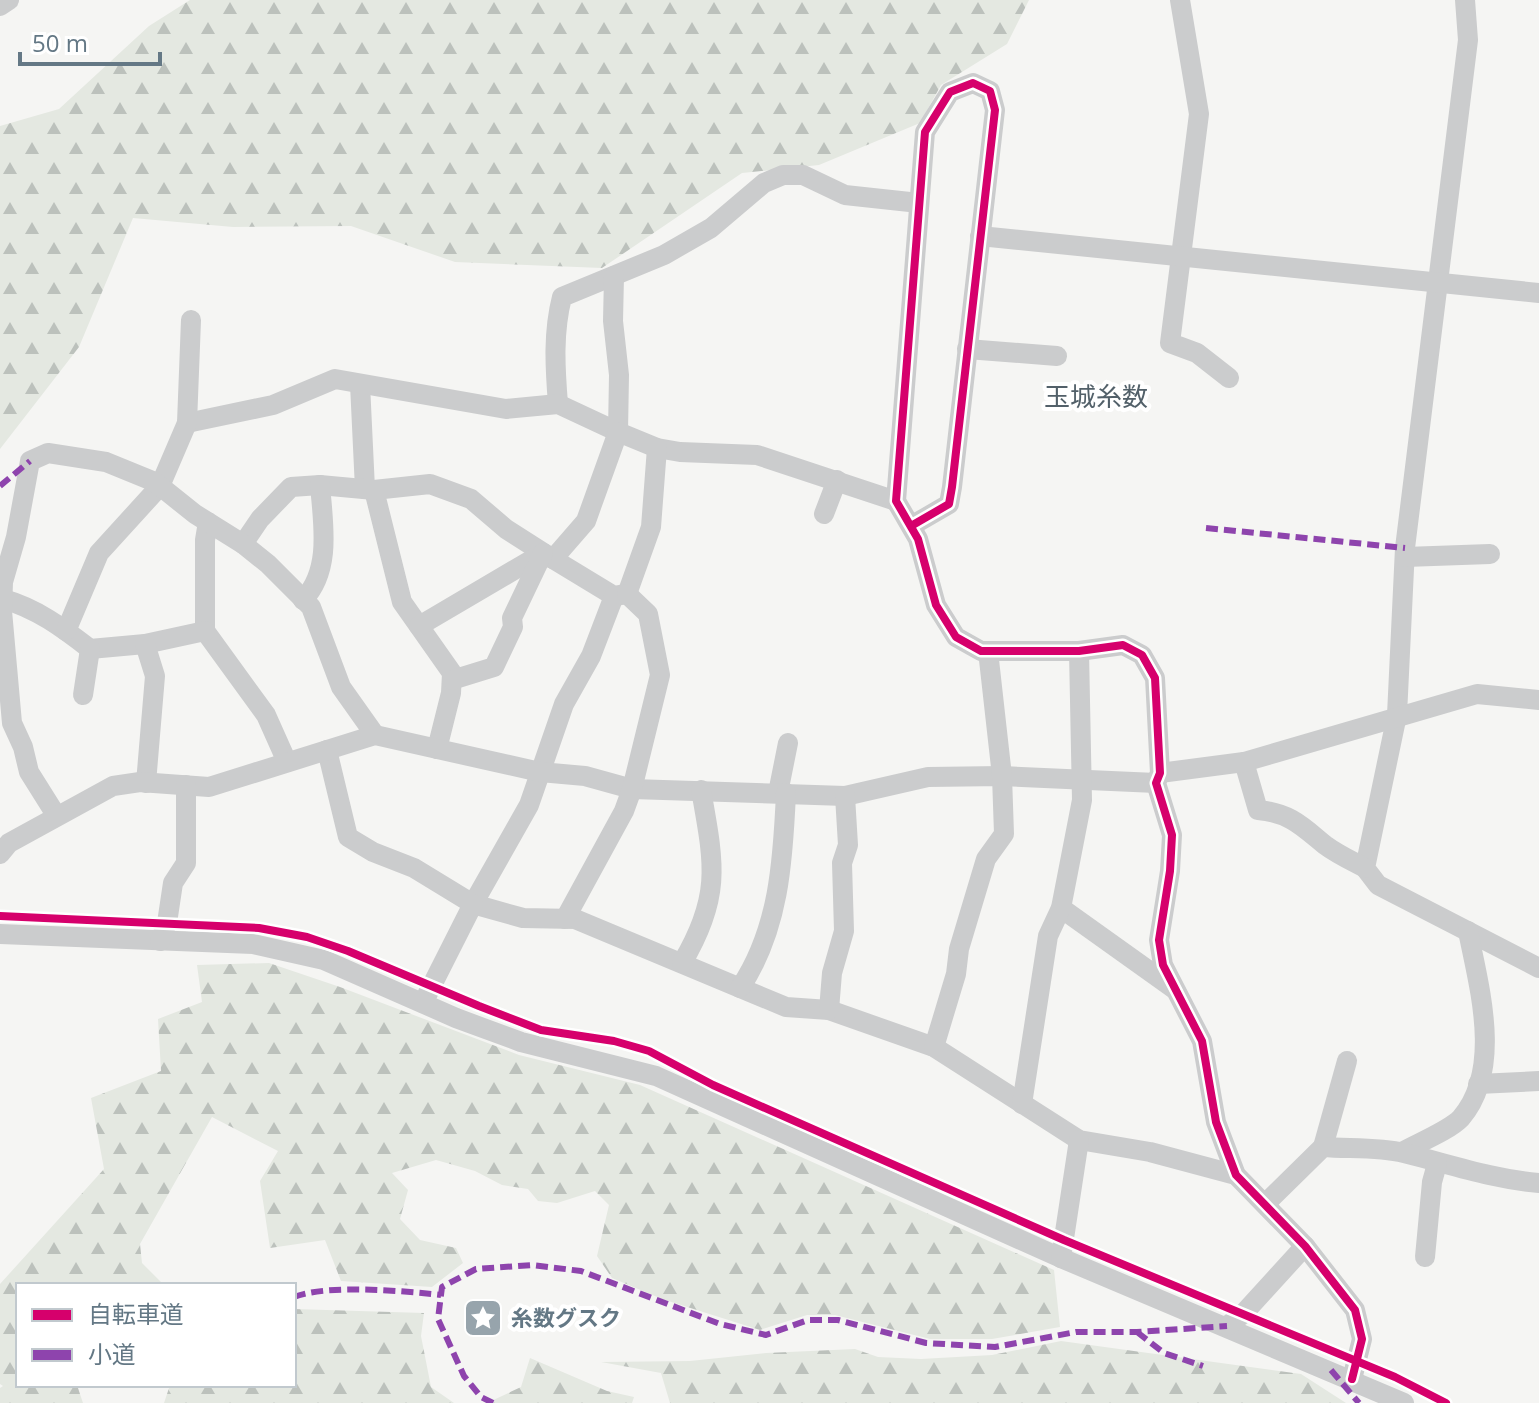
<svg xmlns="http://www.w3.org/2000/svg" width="1539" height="1403" font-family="'Open Sans','Noto Sans JP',sans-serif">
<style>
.forest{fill:url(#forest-firs)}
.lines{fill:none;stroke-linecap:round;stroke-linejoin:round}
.minor{stroke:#cbcccd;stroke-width:20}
.quiet{stroke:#8e44ad;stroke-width:6;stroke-dasharray:12 6;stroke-linecap:butt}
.cycleway-casing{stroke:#fff;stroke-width:13}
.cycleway{stroke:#d6006c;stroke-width:8}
.labels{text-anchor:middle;stroke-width:8;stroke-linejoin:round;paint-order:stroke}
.poi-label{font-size:22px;font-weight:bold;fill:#647885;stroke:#fff;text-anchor:start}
.quarter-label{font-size:26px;fill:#526069;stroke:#fff}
</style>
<defs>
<pattern id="forest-firs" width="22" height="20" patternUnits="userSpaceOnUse" patternTransform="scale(2)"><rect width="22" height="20" fill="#e4e8e1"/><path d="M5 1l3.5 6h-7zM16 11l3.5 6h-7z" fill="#bcc1bc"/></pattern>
</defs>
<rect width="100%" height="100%" fill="#f5f5f3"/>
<!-- forest -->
<g class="forest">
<path d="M 190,0 L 1029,0 L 1007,44 L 941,85 L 920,123 L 819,165 L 742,173 L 602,268 L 455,262 L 351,226 L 233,227 L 133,218 L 79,347 L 0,449 L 0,126 L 59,109 L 149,26 Z"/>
<path d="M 269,963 L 340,987 L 519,1055 L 640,1085 L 1054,1270 L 1060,1327 L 992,1339 L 930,1339 L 835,1315 L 807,1315 L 760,1330 L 662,1299 L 612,1278 L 597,1256 L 609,1205 L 595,1191 L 557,1203 L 538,1201 L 528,1189 L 502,1185 L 475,1171 L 436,1160 L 392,1173 L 408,1190 L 400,1219 L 420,1240 L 456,1248 L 463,1263 L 432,1287 L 341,1281 L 325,1240 L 270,1248 L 260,1181 L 278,1151 L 212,1117 L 140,1244 L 142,1263 L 164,1285 L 18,1285 L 18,1385 L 77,1385 L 83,1403 L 0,1403 L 0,1388 L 3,1386 L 0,1384 L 0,1284 L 104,1169 L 91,1098 L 161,1071 L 158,1019 L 202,1002 L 197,965 Z"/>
<path d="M 294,1309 L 424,1313 L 421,1336 L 431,1387 L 454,1403 L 164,1403 L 170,1385 L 294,1385 Z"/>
<path d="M 1061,1341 L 1301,1374 L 1346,1403 L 670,1403 L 661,1373 L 601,1362 L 690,1361 L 766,1353 L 855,1349 L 878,1357 L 921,1359 L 992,1355 Z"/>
<path d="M 530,1358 L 607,1391 L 634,1397 L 632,1403 L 487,1403 L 521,1387 Z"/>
</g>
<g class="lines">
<!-- minor -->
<g class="minor">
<path d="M 1180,0 L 1199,114 L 1170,343 L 1197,353 L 1229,378"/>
<path d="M 1465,0 L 1468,40 L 1405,548 L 1397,715 L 1365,868 L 1378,885 L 1539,968"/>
<path d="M 0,6 L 9,0"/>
<path d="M 980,236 L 1539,293"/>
<path d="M 967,349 L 1057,356"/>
<path d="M 360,384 L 365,489"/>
<path d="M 558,404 C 555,367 553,332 562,297 L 664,255 L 711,228 L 764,183 L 783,175 L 803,175 L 845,195 L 919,203"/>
<path d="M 187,423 L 273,405 L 335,379 L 506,409 L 558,404 L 618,432 L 619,375 L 613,321 L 614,276"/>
<path d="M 374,490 L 402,602 L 452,673 L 451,693 L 437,749"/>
<path d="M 824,514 L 837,480"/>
<path d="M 208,522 L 205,540 L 205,631 L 266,715 L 287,762"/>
<path d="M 911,526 L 949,504 L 952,487 L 995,110 L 990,91 L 973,83 L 950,92 L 925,132 L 896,501 L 918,539 L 936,605 L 956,637 L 981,651 L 1079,651 L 1123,645 L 1142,655 L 1155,678 L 1160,773 L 1156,783 L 1172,835 L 1170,871 L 1159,940 L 1163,965 L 1202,1041 L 1216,1122 L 1236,1175 L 1305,1246 L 1355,1310 L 1362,1339 L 1352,1379"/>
<path d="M 243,544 L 260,519 L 291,487 L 320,485 L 374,490 L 430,484 L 471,499 L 506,529 L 553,559"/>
<path d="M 1405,557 L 1490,554"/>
<path d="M 627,594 L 614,596 L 553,559 L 586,521 L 618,432 L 657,448 L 680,452 L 757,455 L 896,501"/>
<path d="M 627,594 L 651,527 L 657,448"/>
<path d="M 614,596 L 591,656 L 564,704 L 529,805 L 473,904 L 523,918 L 575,919 L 786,1007 L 829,1010 L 934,1047 L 1079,1140 L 1150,1152 L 1236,1175"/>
<path d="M 3,599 C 36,608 63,628 90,649 L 145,644 L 205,631"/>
<path d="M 303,600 C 332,570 323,523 320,485"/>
<path d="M 419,626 L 543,553"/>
<path d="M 66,631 L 99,553 L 160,486 L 187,423 L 191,320"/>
<path d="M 145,644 L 155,676 L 146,783"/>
<path d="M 452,680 L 494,667 L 513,627 L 512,618 L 543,553"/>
<path d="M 83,695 L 90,649"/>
<path d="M 327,750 L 348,837 L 373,852 L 414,868 L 473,904 L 423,1003"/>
<path d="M 1244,762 L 1258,810 C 1290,813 1302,826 1325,845 C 1337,854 1352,861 1365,868"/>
<path d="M 1160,773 L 1244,762 L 1477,694 L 1539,700"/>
<path d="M 778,793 L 788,743"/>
<path d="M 56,815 L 29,772 L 23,747 L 12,723 L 2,611 L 3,582 L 16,537 L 30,461 L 48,453 L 106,462 L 155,482 L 195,514 L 243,544 L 268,564 L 311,607 L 341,687 L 375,735"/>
<path d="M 0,854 L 9,843 L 113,786 L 140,782 L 209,787 L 375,735 L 540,772 L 585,776 L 632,789 L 845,796 L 928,777 L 1002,776 L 1156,783"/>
<path d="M 1061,908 L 1173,988"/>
<path d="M 565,919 L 624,811 L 632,789 L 660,675 L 648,614 L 627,594"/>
<path d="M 0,934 L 253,944 L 324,960 L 456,1018 L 521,1042 L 656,1076 L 1061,1258 L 1404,1403"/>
<path d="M 160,941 L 167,923 L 173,883 L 186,863 L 186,785"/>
<path d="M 682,963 C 722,896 714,863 701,790"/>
<path d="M 740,988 C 779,930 783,861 786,793"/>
<path d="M 829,1010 L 832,973 L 844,931 L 842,863 L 848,845 L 845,796"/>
<path d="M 934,1047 L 956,974 L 959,949 L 986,859 L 1004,834 L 1002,776 L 988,651"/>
<path d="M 1478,1084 L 1539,1081"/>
<path d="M 1022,1104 L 1048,936 L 1061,908 L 1082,800 L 1079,651"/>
<path d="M 1323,1147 L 1347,1061"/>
<path d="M 1402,1152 C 1418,1143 1450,1130 1461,1118 C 1503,1069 1479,987 1468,931"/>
<path d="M 1266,1203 L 1323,1147 C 1349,1149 1379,1147 1404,1153 C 1449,1164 1492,1179 1539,1183"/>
<path d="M 1425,1257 L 1432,1182 L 1437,1164"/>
<path d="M 1061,1258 L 1079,1140"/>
<path d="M 1227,1326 L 1243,1314 L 1305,1246"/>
</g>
<!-- quiet -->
<g class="quiet">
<path d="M 0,486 L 30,461"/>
<path d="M 1206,528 L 1405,548"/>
<path d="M 294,1297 C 327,1284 404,1291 441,1295"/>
<path d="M 1137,1332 L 1164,1353 L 1203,1366"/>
<path d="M 1331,1370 L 1359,1403"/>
<path d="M 493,1403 L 481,1397 L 464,1376 L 438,1319 L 442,1287 L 476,1269 L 532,1265 L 581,1271 L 720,1324 L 766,1335 L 808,1320 L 838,1320 L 926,1343 L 995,1347 L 1076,1332 L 1137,1332 L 1227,1326"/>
</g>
<!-- cycleway casing -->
<g class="cycleway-casing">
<g id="cycleway">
<path d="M 911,526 L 949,504 L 952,487 L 995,110 L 990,91 L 973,83 L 950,92 L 925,132 L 896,501 L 918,539 L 936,605 L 956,637 L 981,651 L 1079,651 L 1123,645 L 1142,655 L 1155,678 L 1160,773 L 1156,783 L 1172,835 L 1170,871 L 1159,940 L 1163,965 L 1202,1041 L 1216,1122 L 1236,1175 L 1305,1246 L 1355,1310 L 1362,1339 L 1352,1379"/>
<path d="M 0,916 L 259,928 L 307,937 L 348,951 L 479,1006 L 541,1030 L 614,1041 L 649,1051 L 713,1085 L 1064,1240 L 1395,1377 L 1446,1403"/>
</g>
</g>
<!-- cycleway -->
<use href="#cycleway" class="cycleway"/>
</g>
<!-- icons -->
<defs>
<g id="sight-square" transform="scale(2)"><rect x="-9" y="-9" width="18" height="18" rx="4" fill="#97a4ac" stroke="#fff"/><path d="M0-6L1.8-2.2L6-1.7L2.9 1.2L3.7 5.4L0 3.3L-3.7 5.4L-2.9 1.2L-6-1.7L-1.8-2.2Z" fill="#fff"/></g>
</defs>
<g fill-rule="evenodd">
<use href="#sight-square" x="483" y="1318"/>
</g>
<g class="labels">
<!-- poi labels -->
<g class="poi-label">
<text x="511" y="1326">糸数グスク</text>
</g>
<!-- quarter labels -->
<g class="quarter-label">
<text x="1096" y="406">玉城糸数</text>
</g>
</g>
<!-- legend -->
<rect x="16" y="1283" width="280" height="104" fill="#ffffff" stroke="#c1c9ce" stroke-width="2"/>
<rect x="32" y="1309" width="40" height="12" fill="#d6006c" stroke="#c1c9ce" stroke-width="2"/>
<text x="88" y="1323" font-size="24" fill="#647885">自転車道</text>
<rect x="32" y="1349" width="40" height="12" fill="#8e44ad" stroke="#c1c9ce" stroke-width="2"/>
<text x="88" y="1363" font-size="24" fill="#647885">小道</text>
<!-- scale -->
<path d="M20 52v12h140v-12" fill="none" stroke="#647885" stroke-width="4"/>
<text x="32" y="52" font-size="24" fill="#647885" stroke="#ffffff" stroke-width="6" paint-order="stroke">50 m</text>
</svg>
